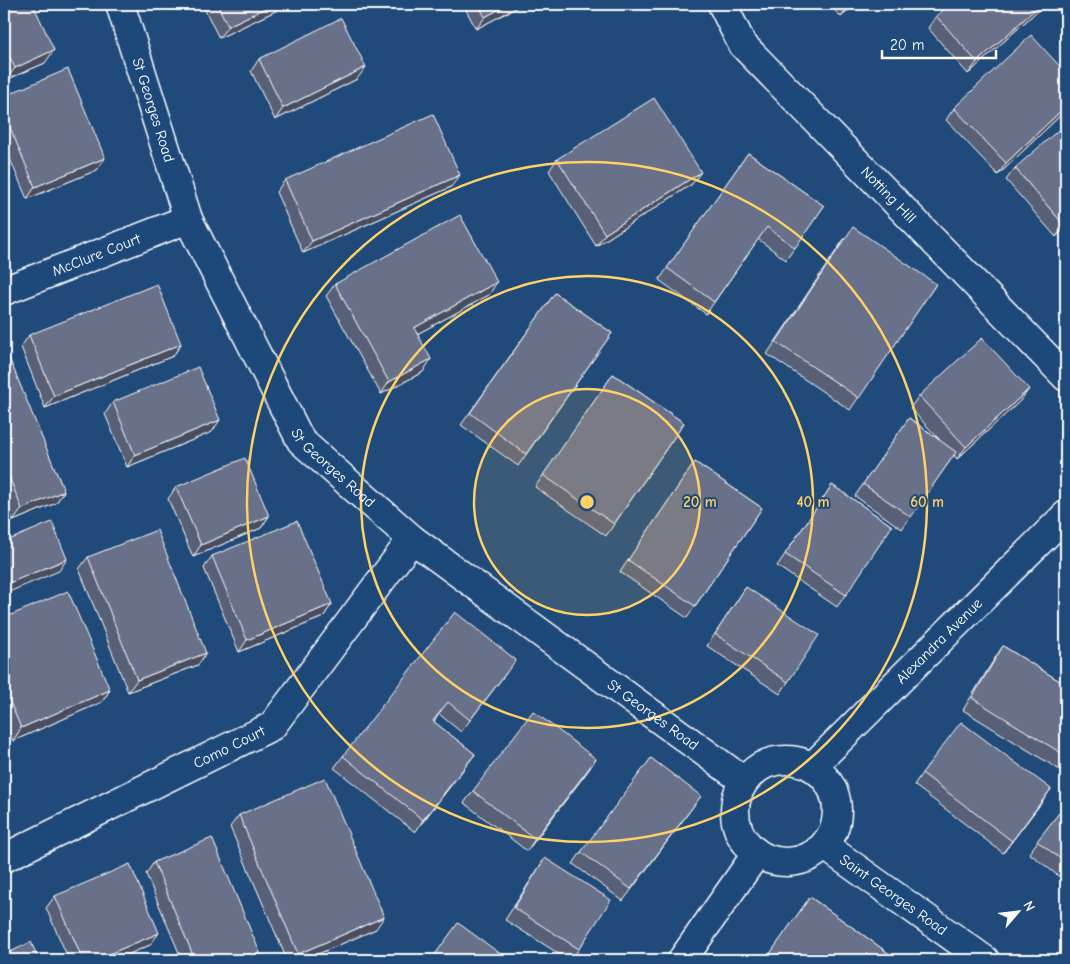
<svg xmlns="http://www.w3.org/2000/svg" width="1070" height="964" font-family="'Comic Neue',sans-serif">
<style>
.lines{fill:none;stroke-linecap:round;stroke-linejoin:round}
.minor-casing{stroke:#fff;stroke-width:31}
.minor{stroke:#1f4a7a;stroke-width:28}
.wall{fill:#596077;stroke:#fff}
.shaded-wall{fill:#494e61;stroke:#fff}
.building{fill:#68708a;stroke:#fff}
.ring{fill:none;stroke:#ffd166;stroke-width:2.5}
.labels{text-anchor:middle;stroke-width:4;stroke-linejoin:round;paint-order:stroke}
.street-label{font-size:15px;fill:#fff;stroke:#1f4a7a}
.centre{fill:#ffd166;stroke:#1f4a7a;stroke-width:2.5}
.ring-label{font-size:15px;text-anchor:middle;font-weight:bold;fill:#ffd166;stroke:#1f4a7a;stroke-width:4;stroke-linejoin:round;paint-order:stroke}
</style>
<rect width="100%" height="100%" fill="#1f4a7a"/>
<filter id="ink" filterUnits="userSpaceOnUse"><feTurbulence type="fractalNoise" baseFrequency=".02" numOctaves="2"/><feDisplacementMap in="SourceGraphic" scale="10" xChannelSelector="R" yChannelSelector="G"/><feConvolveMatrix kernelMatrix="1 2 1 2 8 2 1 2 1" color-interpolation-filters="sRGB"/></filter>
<g filter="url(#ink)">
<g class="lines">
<!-- minor casing -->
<g class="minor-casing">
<g id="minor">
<path id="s1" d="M 120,4 L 188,219 L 301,441 L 412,539 L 744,781"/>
<path id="s2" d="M 722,4 L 742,44 L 1066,377"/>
<path id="s3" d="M 4,291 L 188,219"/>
<circle cx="786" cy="811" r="51"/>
<path id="s4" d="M 812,767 L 1066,515"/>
<path id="s5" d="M 825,846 L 985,960"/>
<path id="s6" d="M 4,858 L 272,726 L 412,539"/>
<path d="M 682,960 L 757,853"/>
</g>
</g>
<!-- minor -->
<use href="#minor" class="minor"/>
</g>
<!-- wall -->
<g class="wall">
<path d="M 4,4 L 45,63 L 6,80 L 4,75 Z"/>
<path d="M 202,4 L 290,4 L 219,38 Z"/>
<path d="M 463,4 L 523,4 L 476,29 Z"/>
<path d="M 828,4 L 855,4 L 841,17 Z"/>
<path d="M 950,4 L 1045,4 L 968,74 L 928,28 L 936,16 Z"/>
<path d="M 259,59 L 357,79 L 275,120 L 251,71 Z"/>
<path d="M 1066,73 L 1066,110 L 998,175 L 946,120 L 954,108 Z"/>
<path d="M 4,96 L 105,158 L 97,170 L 27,199 L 4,145 Z"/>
<path d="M 748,153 L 824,206 L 786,260 L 758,239 L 706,314 L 659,280 Z"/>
<path d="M 557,159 L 692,184 L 596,246 L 549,171 Z"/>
<path d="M 1015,168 L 1066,227 L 1056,237 L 1006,180 Z"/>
<path d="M 285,180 L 451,187 L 303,253 L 276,192 Z"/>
<path d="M 844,239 L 936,284 L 850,410 L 767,354 Z"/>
<path d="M 335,284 L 489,295 L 417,334 L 423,372 L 381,394 L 326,296 Z"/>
<path d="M 555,293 L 612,333 L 518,466 L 461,425 Z"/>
<path d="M 29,335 L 181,344 L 173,356 L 45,408 L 21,347 Z"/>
<path d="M 4,349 L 64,491 L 56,503 L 13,521 L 4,497 Z"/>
<path d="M 613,374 L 684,423 L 606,536 L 535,487 Z"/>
<path d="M 1029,389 L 1020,401 L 957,459 L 954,455 L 902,529 L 855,496 L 909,418 L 940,440 L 910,408 L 919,396 Z"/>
<path d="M 113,402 L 212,432 L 127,467 L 105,414 Z"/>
<path d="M 695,462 L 762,508 L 687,618 L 620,572 Z"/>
<path d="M 832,485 L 892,526 L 837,607 L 777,566 Z"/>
<path d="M 176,487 L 269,516 L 261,528 L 193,557 L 168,499 Z"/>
<path d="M 212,556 L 332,604 L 323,617 L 239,652 L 204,568 Z"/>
<path d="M 88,557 L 198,665 L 128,692 L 79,569 Z"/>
<path d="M 746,587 L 788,682 L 780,694 L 707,646 Z"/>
<path d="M 4,618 L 110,690 L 102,702 L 13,741 L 4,719 Z"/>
<path d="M 1003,646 L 1066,685 L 1066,761 L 1060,770 L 963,710 L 995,658 Z"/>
<path d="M 507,672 L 461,732 L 439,714 L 434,722 L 475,754 L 415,832 L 334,768 L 343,756 Z"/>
<path d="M 596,759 L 527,851 L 464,803 L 473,791 Z"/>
<path d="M 922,773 L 1042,802 L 1003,853 L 914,785 Z"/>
<path d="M 701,796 L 623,901 L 573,864 L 581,852 Z"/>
<path d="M 1066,804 L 1066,882 L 1029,853 Z"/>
<path d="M 239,815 L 376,929 L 304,960 L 287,960 L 230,827 Z"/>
<path d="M 545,858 L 579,949 L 571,960 L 569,960 L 505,920 Z"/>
<path d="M 154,862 L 263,960 L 182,960 L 146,874 Z"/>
<path d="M 55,896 L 150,945 L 115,960 L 69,960 L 46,908 Z"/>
<path d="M 810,897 L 898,960 L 766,960 Z"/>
</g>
<!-- shaded-wall -->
<g class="shaded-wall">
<path d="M 274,4 L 290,4 L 219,38 L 228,26 Z"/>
<path d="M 509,4 L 523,4 L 476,29 L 485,17 Z"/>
<path d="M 850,4 L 855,4 L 841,17 L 849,5 Z"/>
<path d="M 1041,4 L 1045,4 L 968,74 L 977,62 Z"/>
<path d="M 54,50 L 45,63 L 6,80 L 15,68 Z"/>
<path d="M 366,67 L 357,79 L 275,120 L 283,108 Z"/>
<path d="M 1066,106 L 1066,110 L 998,175 L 1006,163 Z"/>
<path d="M 105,158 L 97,170 L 27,199 L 35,187 Z"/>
<path d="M 701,172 L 692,184 L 596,246 L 605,234 Z"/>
<path d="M 460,175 L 451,187 L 303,253 L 312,241 Z"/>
<path d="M 1066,223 L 1066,227 L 1056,237 L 1064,225 Z"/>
<path d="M 497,282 L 489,295 L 406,340 L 414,328 Z"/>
<path d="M 181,344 L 173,356 L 45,408 L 54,396 Z"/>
<path d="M 431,359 L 423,372 L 381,394 L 389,382 Z"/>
<path d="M 1029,389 L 1020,401 L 957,459 L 966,447 Z"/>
<path d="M 220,420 L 212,432 L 127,467 L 135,455 Z"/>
<path d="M 64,491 L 56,503 L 13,521 L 22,509 Z"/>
<path d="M 269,516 L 261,528 L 193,557 L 201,545 Z"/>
<path d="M 67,559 L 59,571 L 4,594 L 4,585 Z"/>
<path d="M 332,604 L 323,617 L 239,652 L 247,640 Z"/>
<path d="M 206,653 L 198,665 L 128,692 L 137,680 Z"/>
<path d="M 110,690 L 102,702 L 13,741 L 21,728 Z"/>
<path d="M 475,754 L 466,766 L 415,832 L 423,820 Z"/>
<path d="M 596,759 L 588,771 L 527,851 L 535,839 Z"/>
<path d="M 1051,789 L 1042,802 L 1003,853 Z"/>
<path d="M 384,917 L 376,929 L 304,960 L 294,960 L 298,954 Z"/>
<path d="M 159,933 L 150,945 L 115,960 L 95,960 Z"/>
</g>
<!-- building -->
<g class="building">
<path d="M 4,4 L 33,4 L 54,50 L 15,68 L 4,44 Z"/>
<path d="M 217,4 L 274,4 L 228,26 Z"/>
<path d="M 478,4 L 509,4 L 485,17 Z"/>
<path d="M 950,4 L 1041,4 L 977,62 L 936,16 Z"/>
<path d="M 341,18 L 366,67 L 283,108 L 259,59 Z"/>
<path d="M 1031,35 L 1066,73 L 1066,106 L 1006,163 L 954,108 Z"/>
<path d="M 68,69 L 105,158 L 35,187 L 4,113 L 4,96 Z"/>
<path d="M 654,98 L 701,172 L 605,234 L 557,159 Z"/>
<path d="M 433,114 L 460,175 L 312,241 L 285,180 Z"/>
<path d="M 1062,127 L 1066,132 L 1066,223 L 1064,225 L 1015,168 Z"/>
<path d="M 748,153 L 824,206 L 795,248 L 767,227 L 714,302 L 667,268 Z"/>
<path d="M 460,215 L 497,282 L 414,328 L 431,359 L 389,382 L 335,284 Z"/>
<path d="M 853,227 L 936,284 L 859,398 L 776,342 Z"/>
<path d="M 157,284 L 181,344 L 54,396 L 29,335 Z"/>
<path d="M 555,293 L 612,333 L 526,454 L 470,413 Z"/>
<path d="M 982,338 L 1029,389 L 966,447 L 919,396 Z"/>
<path d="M 5,348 L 64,491 L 22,509 L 4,464 L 4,349 Z"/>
<path d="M 198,367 L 220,420 L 135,455 L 113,402 Z"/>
<path d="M 613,374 L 684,423 L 614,524 L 543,475 Z"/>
<path d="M 909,418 L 956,452 L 911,517 L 863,484 Z"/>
<path d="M 245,458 L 269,516 L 201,545 L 176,487 Z"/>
<path d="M 695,462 L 762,508 L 695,606 L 628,560 Z"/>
<path d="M 832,485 L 892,526 L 846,595 L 785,554 Z"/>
<path d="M 297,521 L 332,604 L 247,640 L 212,556 Z"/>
<path d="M 52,522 L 67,559 L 4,585 L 4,542 Z"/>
<path d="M 157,530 L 206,653 L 137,680 L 88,557 Z"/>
<path d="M 746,587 L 819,635 L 788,682 L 715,634 Z"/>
<path d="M 68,591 L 110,690 L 21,728 L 4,688 L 4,618 Z"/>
<path d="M 455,612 L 516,660 L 470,720 L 448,702 L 433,721 L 475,754 L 423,820 L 343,756 Z"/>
<path d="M 1003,646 L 1066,685 L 1066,756 L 972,698 Z"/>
<path d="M 533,711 L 596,759 L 535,839 L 473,791 Z"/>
<path d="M 961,722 L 1051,789 L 1012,841 L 922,773 Z"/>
<path d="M 651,758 L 701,796 L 631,889 L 581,852 Z"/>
<path d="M 325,778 L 384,917 L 298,954 L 239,815 Z"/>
<path d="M 1066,804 L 1066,863 L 1037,841 Z"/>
<path d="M 212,838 L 263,960 L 195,960 L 154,862 Z"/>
<path d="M 545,858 L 611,900 L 579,949 L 514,908 Z"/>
<path d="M 130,864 L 159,933 L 95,960 L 83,960 L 55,896 Z"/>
<path d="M 810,897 L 898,960 L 776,960 L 769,955 Z"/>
<path d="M 458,923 L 509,960 L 431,960 Z"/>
<path d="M 31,942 L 39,960 L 4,960 L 4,955 Z"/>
</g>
</g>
<!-- distance rings -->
<circle cx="587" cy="502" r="113" fill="#ffd166" fill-opacity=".12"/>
<g class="ring">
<circle cx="587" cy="502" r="113"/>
<circle cx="587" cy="502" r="226"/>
<circle cx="587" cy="502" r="340"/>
</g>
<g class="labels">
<!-- street labels -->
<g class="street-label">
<text dy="5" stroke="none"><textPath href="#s1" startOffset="111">St Georges Road</textPath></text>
<text dy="5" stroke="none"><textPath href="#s2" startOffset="255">Notting Hill</textPath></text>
<text dy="5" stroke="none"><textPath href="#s3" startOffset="99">McClure Court</textPath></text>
<text dy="5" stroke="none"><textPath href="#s1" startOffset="516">St Georges Road</textPath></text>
<text dy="5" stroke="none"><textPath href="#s4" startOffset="179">Alexandra Avenue</textPath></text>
<text dy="5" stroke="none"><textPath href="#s1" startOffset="921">St Georges Road</textPath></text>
<text dy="5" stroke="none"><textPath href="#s6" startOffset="251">Como Court</textPath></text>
<text dy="5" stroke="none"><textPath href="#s5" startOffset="84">Saint Georges Road</textPath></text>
</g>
</g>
<circle cx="587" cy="502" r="8" class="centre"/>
<g class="ring-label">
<text x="700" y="507">20 m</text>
<text x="813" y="507">40 m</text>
<text x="927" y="507">60 m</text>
</g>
<!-- margin -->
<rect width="1070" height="964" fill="none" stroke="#1f4a7a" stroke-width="20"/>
<rect x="10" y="10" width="1050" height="944" fill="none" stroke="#fff" stroke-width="2" filter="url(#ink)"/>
<!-- north arrow -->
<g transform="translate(1018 912) rotate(62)" stroke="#1f4a7a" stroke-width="4" paint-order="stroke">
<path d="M0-4L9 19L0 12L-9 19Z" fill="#ffffff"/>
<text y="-8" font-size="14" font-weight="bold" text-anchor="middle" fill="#ffffff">N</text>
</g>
<!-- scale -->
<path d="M882 50v8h114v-8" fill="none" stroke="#ffffff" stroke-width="2.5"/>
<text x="890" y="50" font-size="15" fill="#ffffff" stroke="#1f4a7a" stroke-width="4" paint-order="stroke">20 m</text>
</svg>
